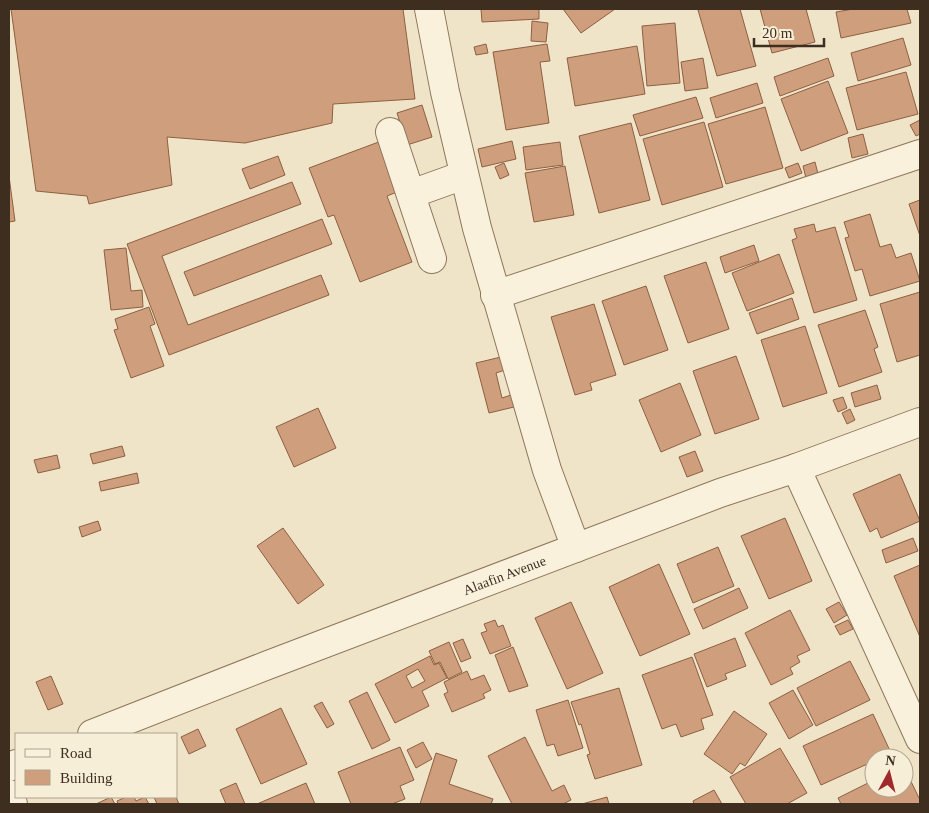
<svg xmlns="http://www.w3.org/2000/svg" width="929" height="813" font-family="'Times New Roman',serif">
<style>
.building{fill:#cf9f7d;stroke:#8d5f41;fill-rule:evenodd}
.lines{fill:none;stroke-linecap:round;stroke-linejoin:round}
.minor-casing{stroke:#8d765c;stroke-width:30}
.minor{stroke:#faf1dc;stroke-width:28}
.labels{text-anchor:middle;stroke-width:4;stroke-linejoin:round;paint-order:stroke}
.street-label{font-size:14px;fill:#3d2e20;stroke:#f7eed8}
</style>
<rect width="100%" height="100%" fill="#f0e4c8"/>
<!-- building -->
<g class="building">
<path d="M 11,9 L 403,9 L 415,99 L 333,104 L 332,123 L 245,143 L 167,137 L 172,185 L 89,204 L 87,196 L 36,191 Z"/>
<path d="M 481,9 L 539,9 L 539,19 L 482,22 Z"/>
<path d="M 563,9 L 615,9 L 581,33 Z"/>
<path d="M 702,9 L 740,9 L 756,66 L 717,76 L 698,10 Z"/>
<path d="M 760,9 L 806,9 L 815,42 L 772,53 Z"/>
<path d="M 853,9 L 907,9 L 911,23 L 841,38 L 836,12 Z"/>
<path d="M 532,21 L 548,23 L 546,42 L 531,41 Z"/>
<path d="M 675,23 L 680,83 L 647,86 L 642,26 Z"/>
<path d="M 903,38 L 911,65 L 858,81 L 851,53 Z"/>
<path d="M 486,44 L 488,53 L 476,55 L 474,47 Z"/>
<path d="M 547,44 L 550,61 L 540,62 L 549,123 L 506,130 L 493,52 Z"/>
<path d="M 637,46 L 645,94 L 575,106 L 567,58 Z"/>
<path d="M 703,58 L 708,88 L 685,91 L 681,62 Z"/>
<path d="M 828,58 L 834,76 L 780,96 L 774,77 Z"/>
<path d="M 906,72 L 918,114 L 857,130 L 846,88 Z"/>
<path d="M 828,81 L 848,133 L 801,151 L 781,99 Z"/>
<path d="M 757,83 L 763,103 L 716,118 L 710,98 Z"/>
<path d="M 696,97 L 703,118 L 640,136 L 633,115 Z"/>
<path d="M 422,105 L 432,137 L 407,145 L 397,113 Z"/>
<path d="M 765,107 L 783,168 L 726,184 L 708,124 Z"/>
<path d="M 920,120 L 920,134 L 916,136 L 910,125 Z"/>
<path d="M 704,122 L 723,187 L 662,205 L 643,139 Z"/>
<path d="M 631,123 L 650,200 L 599,213 L 579,136 Z"/>
<path d="M 863,134 L 868,154 L 852,158 L 848,138 Z"/>
<path d="M 384,140 L 402,190 L 387,196 L 412,262 L 360,282 L 334,215 L 328,217 L 309,168 Z"/>
<path d="M 512,141 L 516,159 L 482,167 L 478,149 Z"/>
<path d="M 560,142 L 563,165 L 526,170 L 523,147 Z"/>
<path d="M 278,156 L 285,175 L 250,189 L 242,169 Z"/>
<path d="M 815,162 L 818,174 L 806,178 L 803,166 Z"/>
<path d="M 504,163 L 509,175 L 500,179 L 495,167 Z"/>
<path d="M 798,163 L 802,173 L 789,178 L 785,168 Z"/>
<path d="M 565,166 L 574,215 L 534,222 L 525,173 Z"/>
<path d="M 9,176 L 15,221 L 9,222 Z"/>
<path d="M 292,182 L 301,204 L 162,256 L 188,325 L 321,275 L 329,295 L 169,355 L 127,244 Z"/>
<path d="M 920,200 L 920,236 L 909,204 Z"/>
<path d="M 870,214 L 880,247 L 891,244 L 896,258 L 911,253 L 920,281 L 870,296 L 862,269 L 855,271 L 845,238 L 849,237 L 844,222 Z"/>
<path d="M 322,219 L 332,244 L 194,296 L 184,272 Z"/>
<path d="M 814,224 L 816,232 L 835,227 L 857,300 L 814,313 L 792,240 L 797,238 L 794,229 Z"/>
<path d="M 754,245 L 759,261 L 725,273 L 720,257 Z"/>
<path d="M 126,248 L 131,291 L 142,290 L 143,307 L 111,310 L 104,250 Z"/>
<path d="M 779,254 L 794,293 L 747,311 L 732,273 Z"/>
<path d="M 706,262 L 729,329 L 688,343 L 664,276 Z"/>
<path d="M 646,286 L 668,350 L 624,365 L 602,301 Z"/>
<path d="M 920,292 L 920,355 L 897,362 L 880,304 Z"/>
<path d="M 792,298 L 799,319 L 757,334 L 749,313 Z"/>
<path d="M 594,304 L 616,375 L 590,383 L 592,390 L 575,395 L 551,317 Z"/>
<path d="M 149,307 L 155,324 L 150,326 L 164,366 L 131,378 L 114,330 L 118,329 L 115,319 Z"/>
<path d="M 865,310 L 878,347 L 874,349 L 882,372 L 839,387 L 818,325 Z"/>
<path d="M 805,326 L 827,393 L 783,407 L 761,340 Z"/>
<path d="M 736,356 L 759,419 L 715,434 L 693,371 Z"/>
<path d="M 501,357 L 505,370 L 496,373 L 502,398 L 511,395 L 514,407 L 489,413 L 476,363 Z"/>
<path d="M 680,383 L 701,435 L 661,452 L 639,400 Z"/>
<path d="M 877,385 L 881,399 L 855,407 L 851,393 Z"/>
<path d="M 843,397 L 847,408 L 838,412 L 833,400 Z"/>
<path d="M 318,408 L 336,448 L 294,467 L 276,427 Z"/>
<path d="M 850,409 L 855,420 L 847,424 L 842,413 Z"/>
<path d="M 122,446 L 125,456 L 93,464 L 90,454 Z"/>
<path d="M 695,451 L 703,471 L 687,477 L 679,457 Z"/>
<path d="M 57,455 L 60,468 L 38,473 L 34,460 Z"/>
<path d="M 137,473 L 139,483 L 101,491 L 99,482 Z"/>
<path d="M 900,474 L 920,521 L 881,538 L 877,528 L 870,532 L 853,494 Z"/>
<path d="M 785,518 L 812,581 L 769,599 L 741,536 Z"/>
<path d="M 98,521 L 101,530 L 82,537 L 79,527 Z"/>
<path d="M 283,528 L 324,585 L 298,604 L 257,546 Z"/>
<path d="M 913,538 L 918,551 L 886,563 L 882,550 Z"/>
<path d="M 718,547 L 734,586 L 693,603 L 677,564 Z"/>
<path d="M 659,564 L 690,634 L 640,656 L 609,587 Z"/>
<path d="M 920,565 L 920,637 L 894,576 Z"/>
<path d="M 739,588 L 748,608 L 703,629 L 694,609 Z"/>
<path d="M 571,602 L 603,673 L 567,689 L 535,618 Z"/>
<path d="M 839,602 L 847,615 L 834,623 L 826,609 Z"/>
<path d="M 790,610 L 810,650 L 797,656 L 800,662 L 790,668 L 793,674 L 771,685 L 745,633 Z"/>
<path d="M 495,620 L 498,627 L 503,625 L 511,646 L 490,654 L 481,633 L 487,631 L 484,624 Z"/>
<path d="M 848,620 L 853,629 L 840,635 L 835,626 Z"/>
<path d="M 735,638 L 746,666 L 725,674 L 727,679 L 707,687 L 694,654 Z"/>
<path d="M 463,639 L 471,658 L 461,662 L 453,643 Z"/>
<path d="M 449,642 L 462,672 L 448,679 L 440,662 L 435,664 L 429,651 Z"/>
<path d="M 513,647 L 528,686 L 509,692 L 495,655 Z"/>
<path d="M 430,656 L 434,665 L 439,663 L 447,678 L 422,691 L 429,706 L 395,723 L 375,684 ZM 418,669 L 425,681 L 412,688 L 406,676 Z"/>
<path d="M 692,657 L 713,715 L 701,719 L 704,729 L 681,737 L 676,724 L 662,729 L 642,675 Z"/>
<path d="M 850,661 L 870,700 L 816,726 L 797,688 Z"/>
<path d="M 467,671 L 471,680 L 484,675 L 491,690 L 483,694 L 485,698 L 452,712 L 444,694 L 448,692 L 444,682 Z"/>
<path d="M 51,676 L 63,704 L 48,710 L 36,682 Z"/>
<path d="M 619,688 L 642,765 L 595,779 L 587,755 L 590,754 L 581,724 L 579,725 L 571,702 Z"/>
<path d="M 793,690 L 813,725 L 789,739 L 769,703 Z"/>
<path d="M 367,692 L 390,740 L 372,749 L 349,701 Z"/>
<path d="M 568,700 L 583,748 L 558,756 L 554,744 L 547,746 L 536,710 Z"/>
<path d="M 322,702 L 334,724 L 327,728 L 314,706 Z"/>
<path d="M 281,708 L 307,764 L 261,784 L 236,729 Z"/>
<path d="M 734,711 L 767,734 L 745,766 L 740,763 L 732,774 L 704,754 Z"/>
<path d="M 873,714 L 891,753 L 880,758 L 874,758 L 874,761 L 821,785 L 803,746 Z"/>
<path d="M 198,729 L 206,746 L 189,754 L 181,737 Z"/>
<path d="M 525,737 L 552,791 L 564,785 L 571,800 L 563,804 L 512,804 L 488,756 Z"/>
<path d="M 423,742 L 432,759 L 416,768 L 407,750 Z"/>
<path d="M 400,747 L 414,780 L 400,786 L 405,799 L 392,804 L 351,804 L 338,772 Z"/>
<path d="M 780,748 L 807,793 L 787,804 L 746,804 L 730,777 Z"/>
<path d="M 436,753 L 457,760 L 449,784 L 493,799 L 491,804 L 420,804 Z"/>
<path d="M 904,767 L 920,800 L 920,804 L 841,804 L 838,798 L 874,780 L 874,788 L 904,788 Z"/>
<path d="M 236,783 L 245,804 L 226,804 L 220,790 Z"/>
<path d="M 306,783 L 315,804 L 257,804 Z"/>
<path d="M 714,790 L 722,804 L 694,804 L 693,801 Z"/>
<path d="M 111,797 L 115,804 L 96,804 Z"/>
<path d="M 126,797 L 134,797 L 136,801 L 145,797 L 149,804 L 118,804 L 117,801 Z"/>
<path d="M 154,797 L 176,797 L 179,804 L 157,804 Z"/>
<path d="M 607,797 L 609,804 L 582,804 Z"/>
</g>
<g class="lines">
<!-- minor casing -->
<g class="minor-casing">
<g id="minor">
<path d="M 429,9 L 445,92 L 477,228 L 547,470 L 576,548"/>
<path d="M 390,132 L 432,259"/>
<path d="M 411,194 L 464,175"/>
<path d="M 495,295 L 920,154"/>
<path d="M 796,468 L 920,739"/>
<path id="s1" d="M 92,734 L 268,665 L 720,493 L 796,468 L 920,422"/>
<path d="M 9,767 L 16,764"/>
<path d="M 9,794 L 13,804"/>
</g>
</g>
<!-- minor -->
<use href="#minor" class="minor"/>
</g>
<g class="labels">
<!-- street labels -->
<g class="street-label">
<text dy="5" stroke="none"><textPath href="#s1" startOffset="442">Alaafin Avenue</textPath></text>
</g>
</g>
<!-- border -->
<rect width="929" height="813" fill="none" stroke="#3d2e20" stroke-width="20"/>
<!-- legend -->
<rect x="15" y="733" width="162" height="65" fill="#f7eed8" stroke="#ada18e"/>
<rect x="25" y="749" width="25" height="8" fill="#faf1dc" stroke="#ada18e"/>
<text x="60" y="758" font-size="15" fill="#3d2e20">Road</text>
<rect x="25" y="770" width="25" height="15" fill="#cf9f7d" stroke="#ada18e"/>
<text x="60" y="783" font-size="15" fill="#3d2e20">Building</text>
<!-- north arrow -->
<g transform="translate(889 773) rotate(7)"><circle r="24" fill="#f7eed8" stroke="#ada18e"/>
<path d="M0-4L9 19L0 12L-9 19Z" fill="#9e2a2b"/>
<text y="-8" font-size="14" font-weight="bold" text-anchor="middle" fill="#3d2e20">N</text>
</g>
<!-- scale -->
<path d="M754 38v8h70v-8" fill="none" stroke="#3d2e20" stroke-width="2.5"/>
<text x="762" y="38" font-size="15" fill="#3d2e20" stroke="#f7eed8" stroke-width="4" paint-order="stroke">20 m</text>
</svg>
